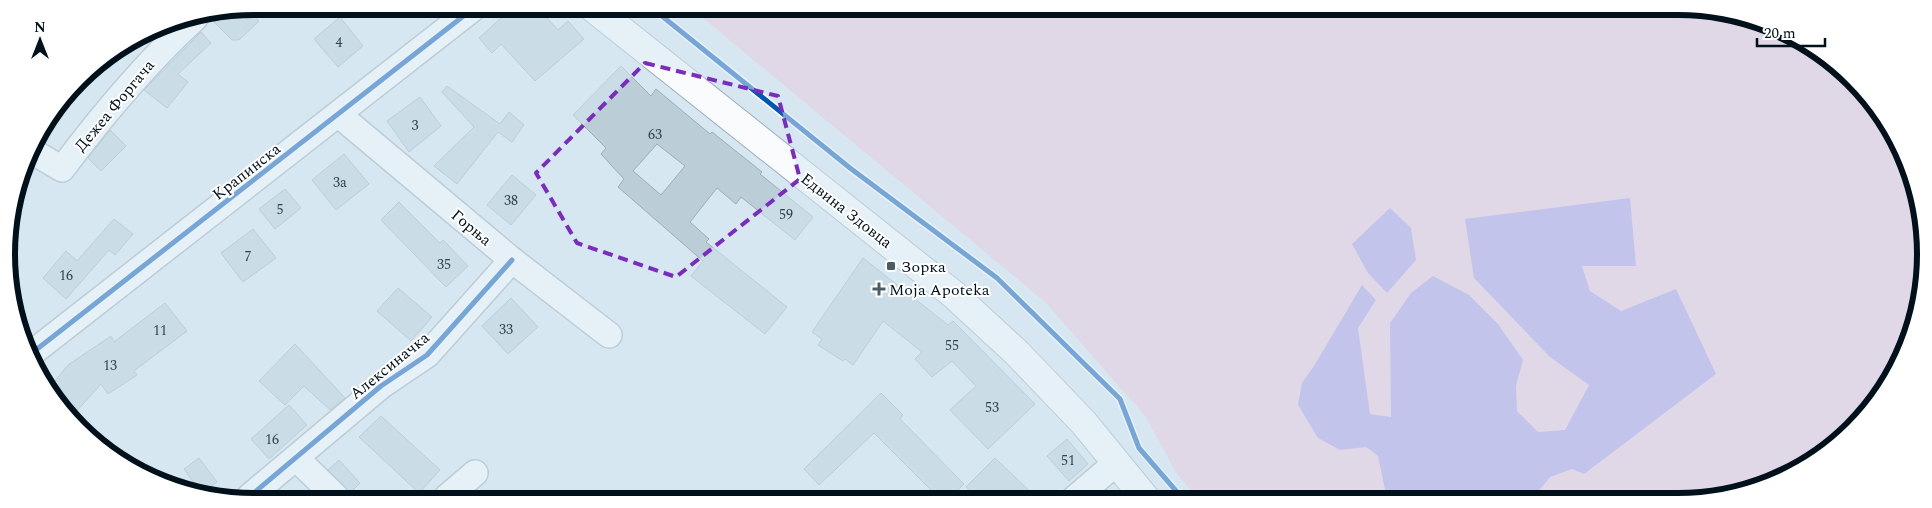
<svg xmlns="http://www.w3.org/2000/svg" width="1932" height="508" font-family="Spectral,serif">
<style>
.green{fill:#eac5da}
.water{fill:#ac9ae5}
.building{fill:#bbced7;stroke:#9aaeb6;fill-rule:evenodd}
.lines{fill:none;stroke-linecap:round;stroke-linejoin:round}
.street-casing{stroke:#9cadb8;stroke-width:28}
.secondary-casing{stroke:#9cadb8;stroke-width:30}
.street{stroke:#f9fbfd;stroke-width:25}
.secondary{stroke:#f9fbfd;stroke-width:28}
.cycleway-casing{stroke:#fff;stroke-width:8}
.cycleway{stroke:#0057b8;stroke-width:5}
.marked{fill:none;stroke:#7b2cbf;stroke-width:4;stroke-dasharray:10 6;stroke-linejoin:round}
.poi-dot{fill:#4b5c67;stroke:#fff;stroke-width:2}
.labels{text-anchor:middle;stroke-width:4;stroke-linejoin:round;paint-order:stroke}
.number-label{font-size:14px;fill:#31424d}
.street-label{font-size:16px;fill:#00111c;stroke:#fff}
.poi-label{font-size:16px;fill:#00111c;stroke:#fff;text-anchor:start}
.rim{fill:none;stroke:#00111c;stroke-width:6}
</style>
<rect width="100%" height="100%" fill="#d7e7f2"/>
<!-- green -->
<path class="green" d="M 691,8 L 1726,11 L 1815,48 L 1884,116 L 1921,205 L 1921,302 L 1893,378 L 1842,440 L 1787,476 L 1710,500 L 1198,499 L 1177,474 L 1145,416 L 1045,302 Z"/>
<!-- water -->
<g class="water">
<path d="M 1630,198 L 1636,266 L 1582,266 L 1590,291 L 1621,311 L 1676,289 L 1716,374 L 1584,474 L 1572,469 L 1550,477 L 1532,499 L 1387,499 L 1378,456 L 1366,447 L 1340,450 L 1318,438 L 1298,405 L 1302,383 L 1314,366 L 1362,285 L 1376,300 L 1358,328 L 1370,414 L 1391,417 L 1390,323 L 1411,293 L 1433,276 L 1469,295 L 1498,324 L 1523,360 L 1516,386 L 1517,411 L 1538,432 L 1565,430 L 1589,385 L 1550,357 L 1474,278 L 1465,219 Z"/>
<path d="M 1390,208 L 1411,228 L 1416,260 L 1387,293 L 1368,273 L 1352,244 Z"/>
</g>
<!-- building -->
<g class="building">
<path d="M 513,7 L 537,7 L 558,30 L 568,21 L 584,39 L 535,81 L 501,44 L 492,53 L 479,38 Z"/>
<path d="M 246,8 L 259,21 L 239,40 L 232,40 L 214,22 L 224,12 Z"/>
<path d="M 340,17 L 363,46 L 338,67 L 314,39 Z"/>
<path d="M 201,32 L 211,43 L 178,74 L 188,82 L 167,108 L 144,90 Z"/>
<path d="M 621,66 L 651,96 L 656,89 L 710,134 L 712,132 L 762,172 L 760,174 L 813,217 L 795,240 L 741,197 L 736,204 L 717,188 L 690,222 L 709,239 L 706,242 L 787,307 L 765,334 L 691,276 L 703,261 L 618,187 L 624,179 L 601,154 L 606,148 L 573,115 ZM 657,144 L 685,166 L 661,195 L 633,171 Z"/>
<path d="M 447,86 L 500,124 L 509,112 L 524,125 L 512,142 L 498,132 L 457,184 L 434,166 L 474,127 L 442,92 Z"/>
<path d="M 420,97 L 441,126 L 409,152 L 387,121 Z"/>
<path d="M 110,130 L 126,146 L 101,171 L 88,158 Z"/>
<path d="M 344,154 L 369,184 L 336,210 L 312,180 Z"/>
<path d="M 512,175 L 536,195 L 511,225 L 487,205 Z"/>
<path d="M 285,189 L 301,208 L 275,229 L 259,209 Z"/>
<path d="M 399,202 L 440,243 L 443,240 L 468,266 L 446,287 L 381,220 Z"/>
<path d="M 114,219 L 133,234 L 115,255 L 109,250 L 66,299 L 43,278 L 66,251 L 77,261 Z"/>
<path d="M 253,229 L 276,258 L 243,282 L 221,253 Z"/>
<path d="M 863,258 L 948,325 L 953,321 L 1035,404 L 988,449 L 950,410 L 976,386 L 952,361 L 932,377 L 915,359 L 922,352 L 883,321 L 853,365 L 845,359 L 843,361 L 818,345 L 822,339 L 812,332 Z"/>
<path d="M 398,288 L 432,317 L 411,341 L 377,311 Z"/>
<path d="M 511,298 L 538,327 L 508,354 L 482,326 Z"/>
<path d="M 165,303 L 187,331 L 134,371 L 137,375 L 108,394 L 101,384 L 74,414 L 52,395 L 49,388 L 68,365 L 111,336 L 114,342 Z"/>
<path d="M 295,344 L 345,398 L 330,410 L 304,386 L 285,405 L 259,381 Z"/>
<path d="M 881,393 L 903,415 L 900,419 L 964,484 L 949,498 L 939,498 L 874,433 L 819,485 L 804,469 Z"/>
<path d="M 289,405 L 307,425 L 269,459 L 251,439 Z"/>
<path d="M 381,416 L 440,470 L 419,493 L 359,437 Z"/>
<path d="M 1067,439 L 1088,464 L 1069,481 L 1047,456 Z"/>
<path d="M 199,458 L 217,482 L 202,494 L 184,469 Z"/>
<path d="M 995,458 L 1037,498 L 978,498 L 966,487 Z"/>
<path d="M 339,460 L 360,483 L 350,493 L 328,470 Z"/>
</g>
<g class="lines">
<!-- street casing -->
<g class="street-casing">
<g id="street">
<path d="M 339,115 L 512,260 L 609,335"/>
<path d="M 30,150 L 62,169 C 103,114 145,64 195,18"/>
<path d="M 32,353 L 475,7"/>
<path d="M 296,458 L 336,497"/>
<path d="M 249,497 L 381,386 L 427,355 L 512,260"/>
<path d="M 447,497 L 475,473"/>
<path d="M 1074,499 L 1116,463"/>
</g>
</g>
<!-- secondary casing -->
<g class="secondary-casing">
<path id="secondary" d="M 592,7 L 953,294 L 1017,353 L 1084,423 L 1146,499"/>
</g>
<!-- street -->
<use href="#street" class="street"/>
<!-- secondary -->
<use href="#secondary" class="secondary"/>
<!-- cycleway casing -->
<g class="cycleway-casing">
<g id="cycleway">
<path d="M 652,8 L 850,168 L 997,278 L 1120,399 L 1139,448 L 1183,499"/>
<path d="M 32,353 L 475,7"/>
<path d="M 249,497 L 381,386 L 427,355 L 512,260"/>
</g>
</g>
<!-- cycleway -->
<use href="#cycleway" class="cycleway"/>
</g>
<!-- marked area -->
<path d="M0 0H1932V508H0ZM 645,63 L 778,96 L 800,179 L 676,277 L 577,243 L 536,173 Z" fill="#d7e7f2" fill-opacity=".55" fill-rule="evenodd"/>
<path class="marked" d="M 645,63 L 778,96 L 800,179 L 676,277 L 577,243 L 536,173 Z"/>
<!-- markers -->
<g class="poi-dot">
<rect x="886" y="261" width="10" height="10" rx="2.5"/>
<path d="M876.5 281.5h5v5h5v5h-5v5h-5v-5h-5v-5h5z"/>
</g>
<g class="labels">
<!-- number labels -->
<g class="number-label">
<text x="339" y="47">4</text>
<text x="415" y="130">3</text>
<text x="655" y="139">63</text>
<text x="340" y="187">3a</text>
<text x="511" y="205">38</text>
<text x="280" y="214">5</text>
<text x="786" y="219">59</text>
<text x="248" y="261">7</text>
<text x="444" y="269">35</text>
<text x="66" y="280">16</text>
<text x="506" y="334">33</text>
<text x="160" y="335">11</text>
<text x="952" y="350">55</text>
<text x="110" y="370">13</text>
<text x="992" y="412">53</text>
<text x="272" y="444">16</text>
<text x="1068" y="465">51</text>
</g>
<!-- street labels -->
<g class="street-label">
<text transform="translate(114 105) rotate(-50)" y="6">Дежеа Форгача</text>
<text transform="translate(246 171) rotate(-38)" y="6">Крапинска</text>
<text transform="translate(847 210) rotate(38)" y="6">Едвина Здовца</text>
<text transform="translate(472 227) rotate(40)" y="6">Горња</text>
<text transform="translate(389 365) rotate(-39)" y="6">Алексиначка</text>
</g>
<!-- poi labels -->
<g class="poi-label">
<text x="901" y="272">Зорка</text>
<text x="889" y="295">Moja Apoteka</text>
</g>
</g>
<!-- crop -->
<path d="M0 0H1932V508H0ZM254 15H1678A239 239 0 0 1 1917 254V254A239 239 0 0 1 1678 493H254A239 239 0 0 1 15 254V254A239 239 0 0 1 254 15Z" fill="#fff" fill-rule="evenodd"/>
<path class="rim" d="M254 15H1678A239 239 0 0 1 1917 254V254A239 239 0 0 1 1678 493H254A239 239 0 0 1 15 254V254A239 239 0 0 1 254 15Z"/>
<!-- north arrow -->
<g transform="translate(40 40)" stroke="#ffffff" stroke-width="4" paint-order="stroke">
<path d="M0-4L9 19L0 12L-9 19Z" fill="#00111c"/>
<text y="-8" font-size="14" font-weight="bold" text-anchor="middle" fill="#00111c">N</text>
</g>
<!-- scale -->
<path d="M1757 38v8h68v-8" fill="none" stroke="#00111c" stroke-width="2.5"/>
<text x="1764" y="38" font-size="15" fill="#00111c" stroke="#ffffff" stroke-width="4" paint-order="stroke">20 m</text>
</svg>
